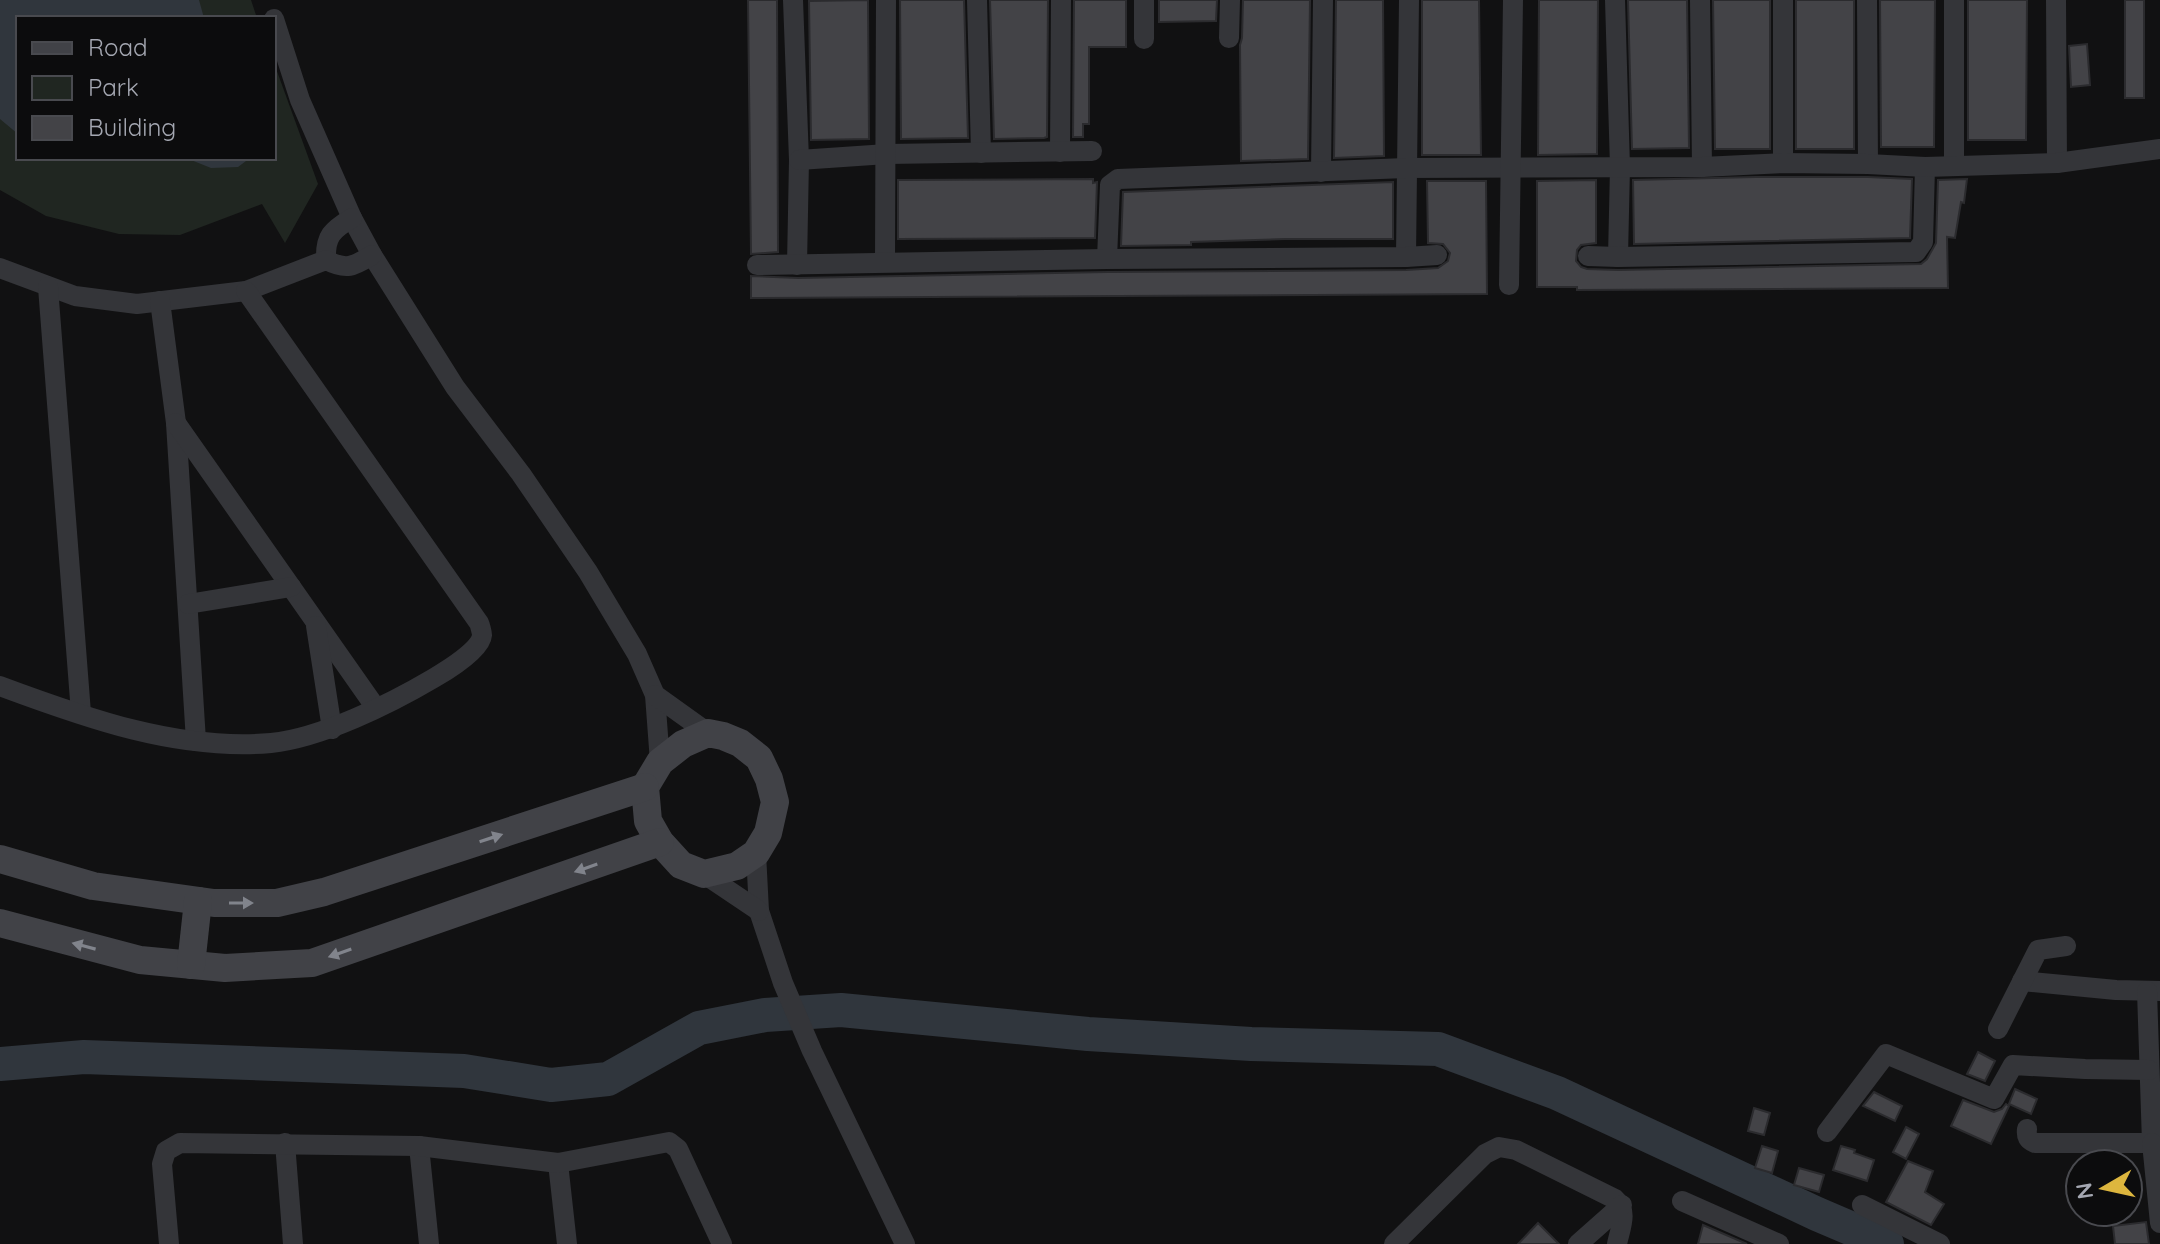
<svg xmlns="http://www.w3.org/2000/svg" width="2160" height="1244" font-family="Quicksand,sans-serif">
<style>
.green{fill:#202621}
.water{fill:#30363d}
.lines{fill:none;stroke-linecap:round;stroke-linejoin:round}
.river{stroke:#30363d;stroke-width:34}
.building{fill:#434347;stroke:#2b2b2e;stroke-width:2}
.street{stroke:#343539;stroke-width:20}
.secondary{stroke:#414247;stroke-width:28}
.oneway{fill:#81848c}
</style>
<rect width="100%" height="100%" fill="#111112"/>
<!-- green -->
<path class="green" d="M 0,0 L 251,0 L 257,18 L 18,18 L 18,158 L 274,158 L 274,63 L 318,184 L 285,243 L 262,204 L 180,235 L 119,234 L 46,216 L 0,190 Z"/>
<!-- water -->
<g class="water">
<path d="M 0,0 L 199,0 L 204,18 L 18,18 L 18,134 L 0,119 Z"/>
<path d="M 186,158 L 250,158 L 238,167 L 211,168 Z"/>
</g>
<g class="lines">
<!-- river -->
<path class="river" d="M 0,1064 L 84,1057 L 464,1071 L 551,1085 L 608,1079 L 699,1028 L 765,1015 L 841,1010 L 1088,1034 L 1251,1044 L 1438,1049 L 1557,1093 L 1817,1214 L 1887,1244"/>
</g>
<!-- building -->
<g class="building">
<path d="M 748,0 L 777,0 L 778,252 L 751,254 Z"/>
<path d="M 868,0 L 869,139 L 811,140 L 809,1 Z"/>
<path d="M 900,0 L 964,0 L 968,138 L 901,139 Z"/>
<path d="M 990,0 L 1048,0 L 1047,137 L 1044,138 L 994,139 Z"/>
<path d="M 1074,0 L 1126,0 L 1126,47 L 1089,47 L 1089,124 L 1083,124 L 1083,137 L 1073,137 Z"/>
<path d="M 1159,0 L 1217,0 L 1216,21 L 1159,22 Z"/>
<path d="M 1243,0 L 1310,0 L 1308,159 L 1241,161 L 1240,45 L 1242,38 Z"/>
<path d="M 1336,0 L 1383,0 L 1384,156 L 1334,158 Z"/>
<path d="M 1422,0 L 1479,0 L 1481,155 L 1422,155 Z"/>
<path d="M 1539,0 L 1598,0 L 1597,154 L 1538,155 Z"/>
<path d="M 1628,0 L 1687,0 L 1689,148 L 1632,149 Z"/>
<path d="M 1713,0 L 1770,0 L 1770,149 L 1715,149 Z"/>
<rect x="1796" y="0" width="58" height="149"/>
<path d="M 1880,0 L 1935,0 L 1934,147 L 1881,147 Z"/>
<path d="M 1968,0 L 2027,0 L 2026,140 L 1968,140 Z"/>
<rect x="2125" y="0" width="19" height="98"/>
<path d="M 2087,44 L 2090,85 L 2071,87 L 2069,46 Z"/>
<path d="M 1755,177 L 1868,177 L 1912,179 L 1910,238 L 1634,244 L 1633,180 Z"/>
<path d="M 1093,179 L 1093,183 L 1097,182 L 1095,238 L 898,239 L 898,180 Z"/>
<path d="M 1967,179 L 1964,203 L 1961,202 L 1955,238 L 1947,237 L 1948,288 L 1577,290 L 1577,287 L 1537,287 L 1537,181 L 1596,180 L 1596,243 L 1581,245 L 1577,250 L 1576,261 L 1581,267 L 1587,269 L 1618,270 L 1921,264 L 1927,259 L 1936,243 L 1938,180 Z"/>
<path d="M 1427,181 L 1486,181 L 1487,294 L 751,298 L 751,276 L 798,278 L 1107,272 L 1406,270 L 1438,268 L 1448,261 L 1450,253 L 1443,244 L 1428,243 Z"/>
<path d="M 1393,182 L 1393,239 L 1285,239 L 1191,242 L 1191,245 L 1121,246 L 1123,192 Z"/>
<path d="M 1978,1052 L 1995,1061 L 1985,1081 L 1967,1074 Z"/>
<path d="M 2015,1089 L 2037,1099 L 2031,1114 L 2009,1104 Z"/>
<path d="M 1874,1092 L 1902,1106 L 1895,1121 L 1863,1106 Z"/>
<path d="M 1963,1100 L 1994,1112 L 2002,1109 L 2006,1104 L 2009,1106 L 1991,1144 L 1951,1126 Z"/>
<path d="M 1754,1108 L 1770,1113 L 1764,1135 L 1748,1131 Z"/>
<path d="M 1906,1127 L 1919,1134 L 1906,1159 L 1893,1152 Z"/>
<path d="M 1762,1146 L 1778,1151 L 1772,1173 L 1755,1168 Z"/>
<path d="M 1841,1146 L 1855,1150 L 1854,1153 L 1874,1160 L 1867,1181 L 1833,1170 Z"/>
<path d="M 1908,1161 L 1933,1171 L 1925,1192 L 1944,1204 L 1931,1225 L 1886,1202 Z"/>
<path d="M 1799,1168 L 1824,1175 L 1819,1192 L 1794,1185 Z"/>
<path d="M 2146,1222 L 2149,1244 L 2115,1244 L 2113,1226 Z"/>
<path d="M 1538,1223 L 1559,1244 L 1518,1244 Z"/>
<path d="M 1703,1225 L 1747,1244 L 1698,1244 Z"/>
</g>
<g class="lines">
<!-- street -->
<g class="street">
<path d="M 793,0 L 799,160 L 797,265"/>
<path d="M 977,0 L 981,153"/>
<path d="M 1144,0 L 1144,39"/>
<path d="M 1615,0 L 1620,167 L 1618,257"/>
<path d="M 1700,0 L 1702,167"/>
<path d="M 1783,0 L 1783,163"/>
<path d="M 1867,0 L 1868,164"/>
<path d="M 2056,0 L 2057,163"/>
<path d="M 274,19 L 300,100 L 352,218 L 372,255 L 455,387 L 521,474 L 588,572 L 637,654 L 655,695 L 660,762"/>
<path d="M 1229,38 L 1230,0"/>
<path d="M 1060,152 L 1061,0"/>
<path d="M 799,160 L 887,154 L 1092,151"/>
<path d="M 1954,166 L 1954,0"/>
<path d="M 1321,172 L 1323,0"/>
<path d="M 1588,256 L 1618,257 L 1916,252 L 1923,242 L 1925,167"/>
<path d="M 1406,257 L 1409,0"/>
<path d="M 1107,259 L 1110,185 L 1118,179 L 1406,168 L 1702,167 L 1783,163 L 1868,164 L 1925,167 L 2057,163 L 2160,149"/>
<path d="M 326,260 C 325,236 332,230 352,218"/>
<path d="M 885,262 L 886,0"/>
<path d="M 757,265 L 1107,259 L 1406,257 L 1437,255"/>
<path d="M 0,268 L 75,296 L 137,304 L 246,291 L 326,260 C 347,271 354,266 372,255"/>
<path d="M 1509,285 L 1513,0"/>
<path d="M 48,287 L 81,713"/>
<path d="M 160,301 L 176,423 L 196,741"/>
<path d="M 176,423 L 376,708"/>
<path d="M 188,604 L 291,587"/>
<path d="M 316,626 L 332,729"/>
<path d="M 0,686 C 86,718 178,751 271,743 C 321,738 390,704 434,678 C 446,671 481,650 482,635 C 482,633 480,625 479,623 L 246,291"/>
<path d="M 655,695 L 708,733"/>
<path d="M 756,853 L 759,911 L 783,983 L 812,1051 L 905,1244"/>
<path d="M 704,874 L 759,911"/>
<path d="M 2022,981 L 2116,990 L 2160,991"/>
<path d="M 1998,1029 L 2038,950 L 2066,946"/>
<path d="M 2027,1129 C 2026,1137 2028,1140 2035,1143 L 2152,1143 L 2147,991"/>
<path d="M 1827,1132 L 1886,1054 L 1994,1099 L 2013,1065 L 2085,1069 L 2149,1070"/>
<path d="M 285,1143 L 293,1244"/>
<path d="M 2152,1143 L 2160,1223"/>
<path d="M 419,1146 L 429,1244"/>
<path d="M 558,1163 L 567,1244"/>
<path d="M 1682,1201 L 1779,1244"/>
<path d="M 1862,1205 L 1940,1244"/>
<path d="M 169,1244 L 162,1164 L 166,1151 L 180,1143 L 419,1146 L 558,1163 L 669,1142 L 678,1149 L 722,1244"/>
<path d="M 1394,1244 L 1485,1154 L 1499,1147 L 1516,1150 L 1615,1199 C 1629,1211 1620,1229 1617,1244"/>
<path d="M 1578,1244 L 1622,1205"/>
</g>
<!-- secondary -->
<g class="secondary">
<path d="M 708,733 L 723,736 L 740,743 L 759,758 L 769,779 L 775,802 L 768,833 L 756,853 L 737,866 L 704,874 L 681,865 L 660,842 L 648,821 L 645,787 L 660,762 L 683,744 Z"/>
<path d="M 0,859 L 93,886 L 214,903 L 277,903 L 324,892 L 645,787"/>
<path d="M 0,923 L 140,960 L 225,968 L 312,963 L 660,842"/>
<path d="M 191,965 L 198,901"/>
</g>
</g>
<!-- one-way arrows -->
<defs><path id="oneway-solid" d="M-6-.8H1V-3.2L6.5 0L1 3.2V.8H-6Z" transform="scale(2)"/></defs>
<g class="oneway">
<use href="#oneway-solid" transform="translate(491 838) rotate(-18)"/>
<use href="#oneway-solid" transform="translate(586 868) rotate(161)"/>
<use href="#oneway-solid" transform="translate(241 903)"/>
<use href="#oneway-solid" transform="translate(84 946) rotate(-165)"/>
<use href="#oneway-solid" transform="translate(340 953) rotate(161)"/>
</g>
<!-- legend -->
<rect x="16" y="16" width="260" height="144" fill="#0c0c0d" stroke="#494a4f" stroke-width="2"/>
<rect x="32" y="42" width="40" height="12" fill="#414247" stroke="#494a4f" stroke-width="2"/>
<text x="88" y="56" font-size="24" fill="#a4a7b1">Road</text>
<rect x="32" y="76" width="40" height="24" fill="#202621" stroke="#494a4f" stroke-width="2"/>
<text x="88" y="96" font-size="24" fill="#a4a7b1">Park</text>
<rect x="32" y="116" width="40" height="24" fill="#434347" stroke="#494a4f" stroke-width="2"/>
<text x="88" y="136" font-size="24" fill="#a4a7b1">Building</text>
<!-- north arrow -->
<g transform="translate(2104 1188) rotate(261)"><circle r="38" fill="#0c0c0d" stroke="#494a4f" stroke-width="2"/>
<path d="M0-6L14 30L0 20L-14 30Z" fill="#ddb63e"/>
<text y="-12" font-size="22" font-weight="bold" text-anchor="middle" fill="#a4a7b1">N</text>
</g>
</svg>
